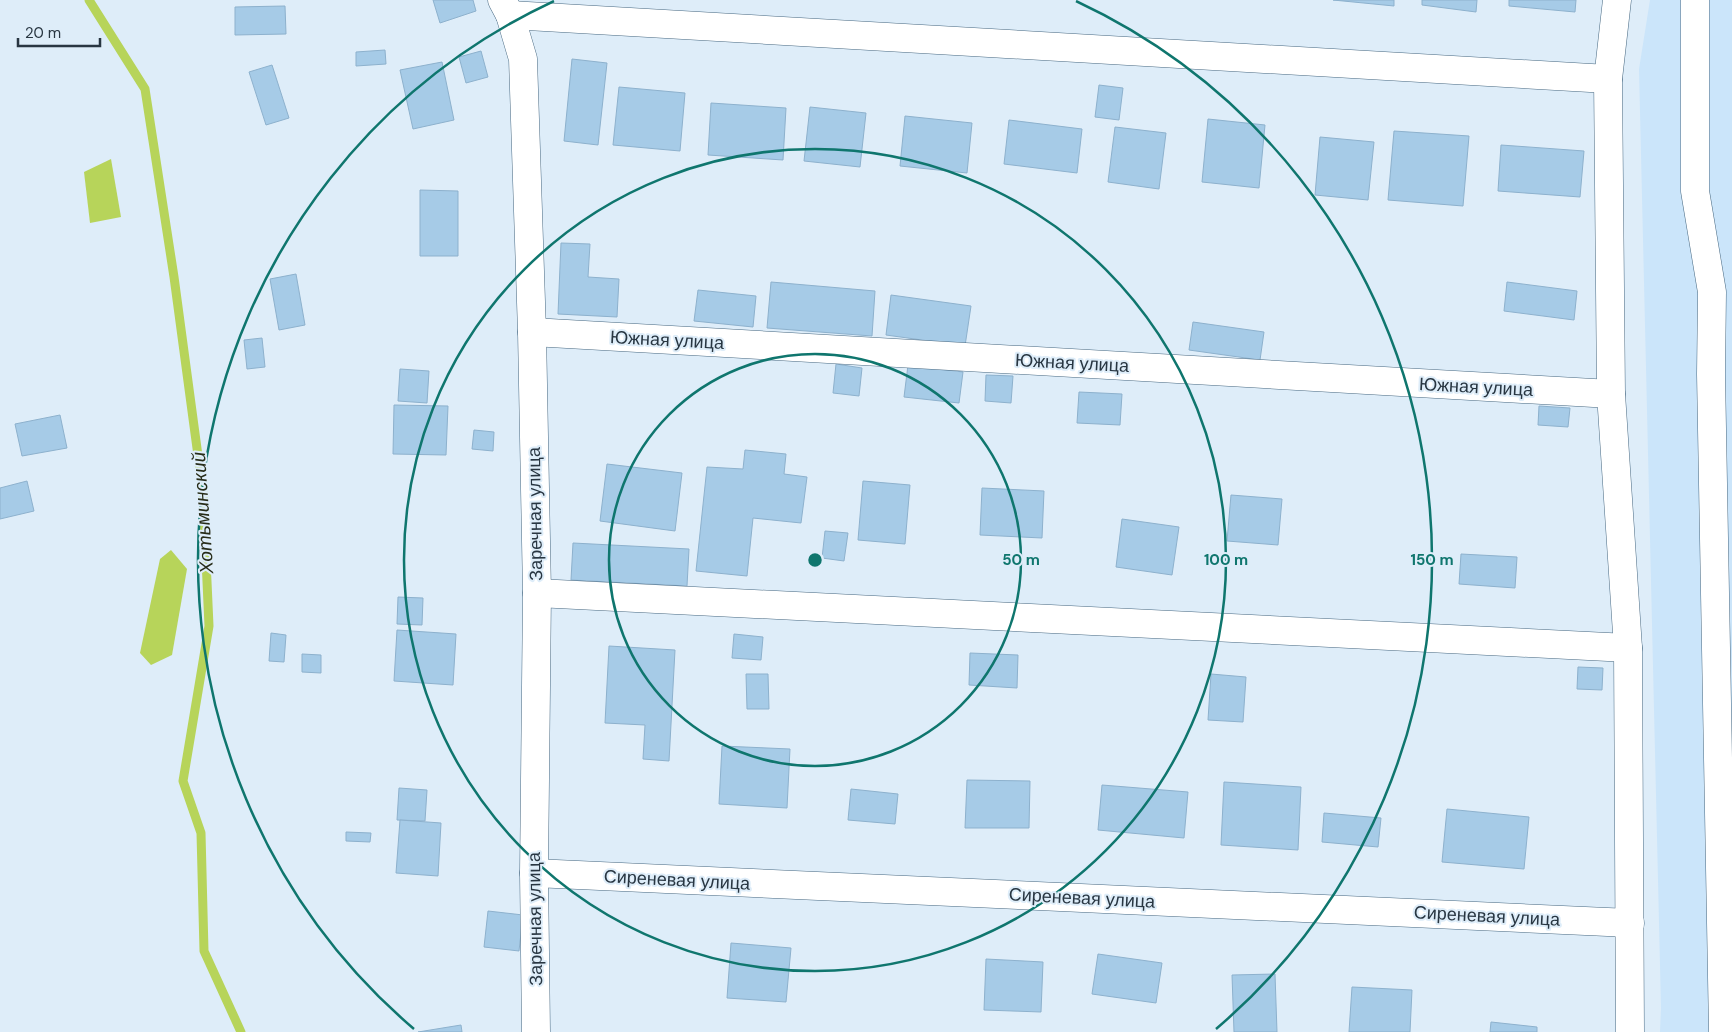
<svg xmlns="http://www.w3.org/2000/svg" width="1732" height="1032" font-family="'DM Sans',sans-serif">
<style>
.built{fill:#cbe5fa}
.water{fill:#b7d45a}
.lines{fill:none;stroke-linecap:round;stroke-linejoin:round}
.stream{stroke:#b7d45a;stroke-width:9}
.building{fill:#a6cbe7;stroke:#8db1cd}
.minor-casing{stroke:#486982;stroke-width:29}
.minor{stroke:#fff;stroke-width:28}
.ring{fill:none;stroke:#0f766e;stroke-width:2.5}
.labels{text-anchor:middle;stroke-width:4;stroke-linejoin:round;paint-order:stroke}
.street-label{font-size:18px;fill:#283642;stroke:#deedf9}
.water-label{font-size:19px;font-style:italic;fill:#272c18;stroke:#deedf9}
.centre{fill:#0f766e;stroke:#deedf9;stroke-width:2.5}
.ring-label{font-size:15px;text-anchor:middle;font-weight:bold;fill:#0f766e;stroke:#deedf9;stroke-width:4;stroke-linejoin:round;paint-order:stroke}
</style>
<rect width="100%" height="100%" fill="#deedf9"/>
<!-- built -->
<path class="built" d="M 1650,0 L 1732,0 L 1732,1032 L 1660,1032 L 1661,1008 L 1639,69 Z"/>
<!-- water -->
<g class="water">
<path d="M 111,159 L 121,217 L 90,223 L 84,172 Z"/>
<path d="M 171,550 L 187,569 L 172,655 L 151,665 L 140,653 L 160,559 Z"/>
</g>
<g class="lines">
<!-- stream -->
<path class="stream" d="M 89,0 L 145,89 L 174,277 L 203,493 L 209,626 L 183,781 L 201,833 L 204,951 L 241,1032"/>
</g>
<!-- building -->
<g class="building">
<path d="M 433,0 L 473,0 L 476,11 L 440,23 Z"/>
<path d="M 1333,0 L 1394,0 L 1394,6 Z"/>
<path d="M 1422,0 L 1477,0 L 1476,12 L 1422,5 Z"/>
<path d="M 1509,0 L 1576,0 L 1575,12 L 1509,6 Z"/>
<path d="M 285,6 L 286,34 L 235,35 L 235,7 Z"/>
<path d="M 385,50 L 386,64 L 356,66 L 356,52 Z"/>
<path d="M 481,51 L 488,77 L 466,83 L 459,57 Z"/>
<path d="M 572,59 L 607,63 L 598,145 L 564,141 Z"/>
<path d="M 442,62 L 454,120 L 413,129 L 400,70 Z"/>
<path d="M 272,65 L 289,118 L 266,125 L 249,72 Z"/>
<path d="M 1099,85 L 1123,88 L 1119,120 L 1095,117 Z"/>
<path d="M 619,87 L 685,93 L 680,151 L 613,145 Z"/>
<path d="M 711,103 L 786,108 L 783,160 L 708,155 Z"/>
<path d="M 810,107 L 866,113 L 860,167 L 804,161 Z"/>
<path d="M 905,116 L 972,123 L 967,173 L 900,166 Z"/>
<path d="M 1208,119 L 1265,125 L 1259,188 L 1202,182 Z"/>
<path d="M 1009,120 L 1082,129 L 1077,173 L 1004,164 Z"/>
<path d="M 1115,127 L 1166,133 L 1159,189 L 1108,182 Z"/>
<path d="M 1394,131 L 1469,136 L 1463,206 L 1388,200 Z"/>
<path d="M 1320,137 L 1374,142 L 1368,200 L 1315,195 Z"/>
<path d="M 1501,145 L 1584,151 L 1580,197 L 1498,191 Z"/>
<path d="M 420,190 L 458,191 L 458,256 L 420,256 Z"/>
<path d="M 561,243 L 590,244 L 588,277 L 619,279 L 617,317 L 558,314 Z"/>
<path d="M 296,274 L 305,325 L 279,330 L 270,279 Z"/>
<path d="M 771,282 L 875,291 L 872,336 L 767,328 Z"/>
<path d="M 1507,282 L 1577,291 L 1574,320 L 1504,311 Z"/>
<path d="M 698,290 L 756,296 L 753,327 L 694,321 Z"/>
<path d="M 891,295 L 971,306 L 965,346 L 886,335 Z"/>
<path d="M 1193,322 L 1264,332 L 1260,360 L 1189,350 Z"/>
<path d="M 262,338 L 265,367 L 247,369 L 244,340 Z"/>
<path d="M 836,364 L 862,368 L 859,396 L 833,393 Z"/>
<path d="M 908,365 L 963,372 L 959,403 L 904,397 Z"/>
<path d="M 400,369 L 429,371 L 427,403 L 398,401 Z"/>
<path d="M 986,375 L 1013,376 L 1011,403 L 985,401 Z"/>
<path d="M 1079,392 L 1122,394 L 1120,425 L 1077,423 Z"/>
<path d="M 394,405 L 448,406 L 446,455 L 393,454 Z"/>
<path d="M 1539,406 L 1570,408 L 1568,427 L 1538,425 Z"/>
<path d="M 60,415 L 67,448 L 22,456 L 15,424 Z"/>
<path d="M 474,430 L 494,432 L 493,451 L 472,449 Z"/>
<path d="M 745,450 L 786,454 L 784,474 L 807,477 L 801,523 L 753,518 L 747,576 L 696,571 L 707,467 L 743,469 Z"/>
<path d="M 607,464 L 682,473 L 675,531 L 600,521 Z"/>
<path d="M 27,481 L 34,511 L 0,519 L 0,488 Z"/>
<path d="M 863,481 L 910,485 L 905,544 L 858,540 Z"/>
<path d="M 982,488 L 1044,491 L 1042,538 L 980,535 Z"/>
<path d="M 1231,495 L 1282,499 L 1278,545 L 1227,541 Z"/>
<path d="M 1122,519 L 1179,527 L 1172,575 L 1116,567 Z"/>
<path d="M 825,531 L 848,533 L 844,561 L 822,558 Z"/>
<path d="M 573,543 L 689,549 L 687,586 L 571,580 Z"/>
<path d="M 1461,554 L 1517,557 L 1515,588 L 1459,584 Z"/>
<path d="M 398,597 L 423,598 L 422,625 L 397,624 Z"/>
<path d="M 397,630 L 456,634 L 453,685 L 394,681 Z"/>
<path d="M 271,633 L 286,635 L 284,662 L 269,661 Z"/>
<path d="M 734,634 L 763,637 L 761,660 L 732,658 Z"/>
<path d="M 609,646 L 675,650 L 669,761 L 643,759 L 645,725 L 605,723 Z"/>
<path d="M 970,653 L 1018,655 L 1017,688 L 969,685 Z"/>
<path d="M 302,654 L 321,655 L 321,673 L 302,672 Z"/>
<path d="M 1578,667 L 1603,668 L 1602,690 L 1577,689 Z"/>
<path d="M 746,674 L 768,674 L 769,709 L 747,709 Z"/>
<path d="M 1211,674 L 1246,677 L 1243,722 L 1208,720 Z"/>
<path d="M 722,746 L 790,749 L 787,808 L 719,804 Z"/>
<path d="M 967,780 L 1030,781 L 1029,828 L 965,828 Z"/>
<path d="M 1224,782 L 1301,787 L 1298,850 L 1221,845 Z"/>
<path d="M 1102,785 L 1188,792 L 1184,838 L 1098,830 Z"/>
<path d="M 399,788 L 427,790 L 425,821 L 397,820 Z"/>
<path d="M 851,789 L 898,794 L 895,824 L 848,820 Z"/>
<path d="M 1447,809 L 1529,817 L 1524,869 L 1442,862 Z"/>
<path d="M 1324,813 L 1381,818 L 1378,847 L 1322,842 Z"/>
<path d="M 400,820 L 441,823 L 438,876 L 396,873 Z"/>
<path d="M 346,832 L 371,833 L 370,842 L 346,841 Z"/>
<path d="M 488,911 L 523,915 L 519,951 L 484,947 Z"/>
<path d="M 731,943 L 791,948 L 786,1002 L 727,998 Z"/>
<path d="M 1098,954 L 1162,963 L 1156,1003 L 1092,994 Z"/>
<path d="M 986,959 L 1043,962 L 1041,1012 L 984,1010 Z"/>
<path d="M 1275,974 L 1277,1032 L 1234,1032 L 1232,975 Z"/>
<path d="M 1352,987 L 1412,990 L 1410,1032 L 1349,1032 Z"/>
<path d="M 1491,1022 L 1537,1027 L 1537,1032 L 1490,1032 Z"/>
<path d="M 461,1025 L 462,1032 L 418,1032 Z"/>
</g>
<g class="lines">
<!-- minor casing -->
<g class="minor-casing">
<g id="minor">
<path d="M 502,0 L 510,15 L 523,59 L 532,332 L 537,593 L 534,873 L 536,1032"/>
<path d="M 1695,0 L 1695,191 L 1712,292 L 1711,374 L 1723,1032"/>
<path d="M 510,15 L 1608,79 L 1617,0"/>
<path d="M 1608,79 L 1611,394 L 1628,648 L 1630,1032"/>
<path d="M 532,332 L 1611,394"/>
<path d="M 537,593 L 1628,648"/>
<path d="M 534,873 L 1630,923"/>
</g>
</g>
<!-- minor -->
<use href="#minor" class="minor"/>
</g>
<!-- distance rings -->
<g class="ring">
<circle cx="815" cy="560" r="206"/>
<circle cx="815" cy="560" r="411"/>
<path d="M414 1029A617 617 0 0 1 554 1M1076 1A617 617 0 0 1 1216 1029"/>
</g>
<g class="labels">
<!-- street labels -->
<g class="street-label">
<text transform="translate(667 340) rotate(3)" y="6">Южная улица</text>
<text transform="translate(1072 363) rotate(3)" y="6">Южная улица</text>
<text transform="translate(1476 387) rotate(3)" y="6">Южная улица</text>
<text transform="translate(535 514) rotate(-91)" y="6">Заречная улица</text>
<text transform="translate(677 880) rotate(3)" y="6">Сиреневая улица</text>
<text transform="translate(1082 898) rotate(3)" y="6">Сиреневая улица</text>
<text transform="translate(1487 916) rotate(3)" y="6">Сиреневая улица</text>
<text transform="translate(535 919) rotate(-91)" y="6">Заречная улица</text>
</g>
<!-- water labels -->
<g class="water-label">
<text transform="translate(202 513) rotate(-94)" y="7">Хотьминский</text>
</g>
</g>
<circle cx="815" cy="560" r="8" class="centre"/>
<g class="ring-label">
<text x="1021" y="565">50 m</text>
<text x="1226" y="565">100 m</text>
<text x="1432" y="565">150 m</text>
</g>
<!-- scale -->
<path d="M18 38v8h82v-8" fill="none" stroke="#283642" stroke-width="2.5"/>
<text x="25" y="38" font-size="15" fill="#283642" stroke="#deedf9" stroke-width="4" paint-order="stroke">20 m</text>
</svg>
